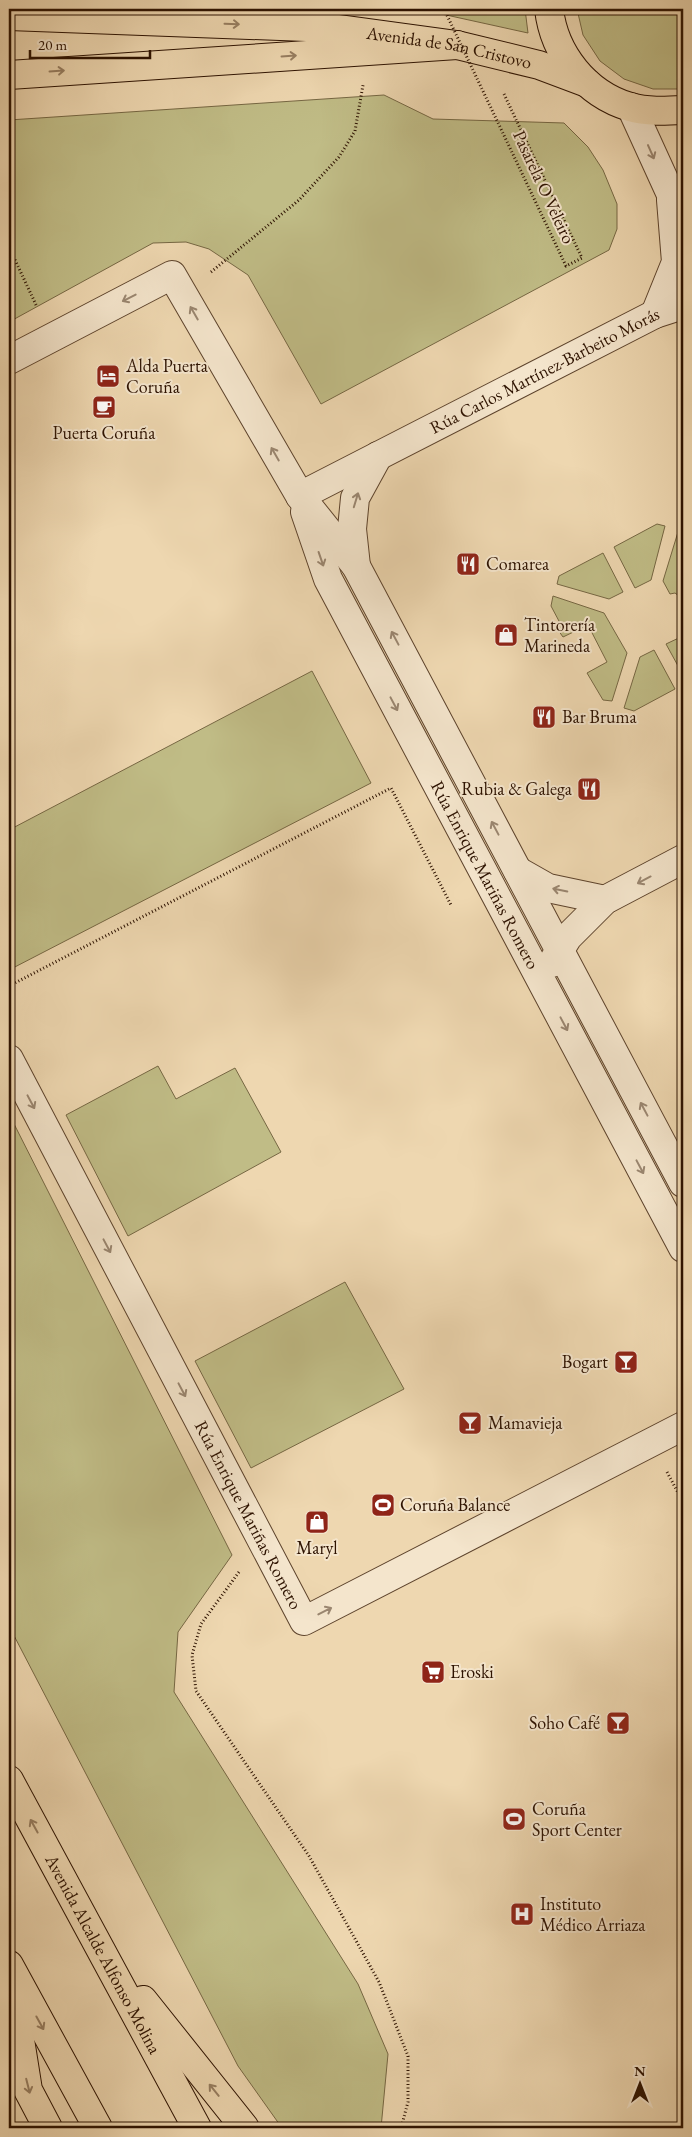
<svg xmlns="http://www.w3.org/2000/svg" width="692" height="2137" font-family="'EB Garamond',serif">
<style>
.green{fill:#c0bc86;stroke:#766743}
.lines{fill:none;stroke-linecap:round;stroke-linejoin:round}
.minor-casing{stroke:#5d432c;stroke-width:30}
.primary-casing{stroke:#2d1200;stroke-width:30}
.trunk-casing{stroke:#2d1200;stroke-width:30}
.path{stroke:#2d1200;stroke-width:3;stroke-dasharray:1 2.5;stroke-linecap:butt}
.minor{stroke:#f4e5cc;stroke-width:28}
.primary{stroke:#eed7b0;stroke-width:28}
.trunk{stroke:#eed7b0;stroke-width:28}
.path-bridge{stroke:#2d1200;stroke-width:3;stroke-dasharray:1 2.5;stroke-linecap:butt}
.oneway{stroke:#977e61}
.oneway2{stroke:#9a8670}
.labels{text-anchor:middle;stroke-width:4;stroke-linejoin:round;paint-order:stroke}
.street-label{font-size:18px;fill:#2d1200;stroke:#f4e5cc}
.poi-label{font-size:18px;fill:#2d1200;stroke:#f4e5cc;text-anchor:start}
</style>
<rect width="100%" height="100%" fill="#eed7b0"/>
<filter id="stains"><feTurbulence type="fractalNoise" baseFrequency=".004" numOctaves="4"/><feColorMatrix values="0 0 0 0 .2 0 0 0 0 .09 0 0 0 0 .02 0 0 0 .5 -.17"/></filter>
<radialGradient id="worn" r=".72"><stop offset=".6" stop-color="#630" stop-opacity="0"/><stop offset="1" stop-color="#630" stop-opacity=".3"/></radialGradient>
<!-- green -->
<g class="green">
<path d="M 413,9 L 525,9 L 528,33 L 428,11 Z"/>
<path d="M 577,9 L 683,9 L 683,89 L 653,89 L 624,79 L 600,61 L 583,35 Z"/>
<path d="M 384,95 L 433,119 L 564,123 L 588,147 L 603,170 L 617,204 L 617,229 L 609,250 L 321,404 L 248,275 L 209,249 L 186,242 L 153,243 L 9,322 L 9,120 Z"/>
<path d="M 657,524 L 665,526 L 651,580 L 635,588 L 614,547 Z"/>
<path d="M 678,532 L 683,533 L 683,599 L 675,593 L 670,594 L 663,581 Z"/>
<path d="M 603,553 L 623,592 L 609,599 L 557,584 L 559,576 Z"/>
<path d="M 553,596 L 604,613 L 627,653 L 612,701 L 603,700 L 587,673 L 607,662 L 588,625 L 563,637 L 558,630 L 560,623 L 551,606 Z"/>
<path d="M 683,636 L 683,675 L 666,644 Z"/>
<path d="M 654,650 L 675,689 L 634,711 L 624,708 L 640,657 Z"/>
<path d="M 312,671 L 371,783 L 9,970 L 9,830 Z"/>
<path d="M 158,1066 L 176,1099 L 235,1068 L 281,1152 L 128,1236 L 66,1115 Z"/>
<path d="M 9,1114 L 232,1555 L 178,1632 L 174,1692 L 358,1984 L 388,2054 L 381,2128 L 282,2128 L 238,2066 L 9,1626 Z"/>
<path d="M 345,1282 L 404,1389 L 251,1468 L 195,1361 Z"/>
</g>
<g class="lines">
<!-- minor casing -->
<g class="minor-casing">
<g id="minor">
<path d="M 631,107 L 683,221"/>
<path d="M 655,314 L 676,262 L 671,200"/>
<path d="M 9,360 L 172,275 L 300,496 L 356,566 L 683,1183"/>
<path id="s1" d="M 300,496 L 655,314 L 683,305"/>
<path id="s2" d="M 305,512 L 328,579 L 683,1248"/>
<path d="M 356,566 L 352,529 L 355,498 L 378,456"/>
<path d="M 518,871 L 548,888 L 605,900"/>
<path d="M 552,963 L 568,937 L 605,900 L 683,859"/>
<path id="s3" d="M 9,1059 L 304,1621 L 683,1426"/>
</g>
</g>
<!-- primary casing -->
<g class="primary-casing">
<g id="primary">
<path d="M 549,9 C 554,54 586,94 630,107 C 647,112 665,111 683,110"/>
<path id="s4" d="M 9,16 L 332,28 L 457,45 L 539,65 L 587,83"/>
</g>
</g>
<!-- trunk casing -->
<g class="trunk-casing">
<g id="trunk">
<path d="M 9,75 L 457,45"/>
<path id="s5" d="M 9,1780 L 197,2128"/>
<path d="M 9,1965 L 98,2128"/>
<path d="M 11,1983 L 28,2090 L 48,2128"/>
<path d="M 143,2000 L 245,2128"/>
</g>
</g>
<!-- path -->
<g class="path">
<path d="M 504,94 L 511,109"/>
<path d="M 9,247 L 37,307"/>
<path d="M 211,272 L 299,200 L 339,157 L 355,131 L 363,85"/>
<path d="M 9,986 L 391,788 L 451,905"/>
<path d="M 667,1472 L 683,1502"/>
<path d="M 239,1572 L 201,1624 L 192,1655 L 196,1691 L 309,1856 L 379,1982 L 408,2056 L 408,2102 L 401,2128"/>
</g>
<!-- minor -->
<use href="#minor" class="minor"/>
<!-- primary -->
<use href="#primary" class="primary"/>
<!-- trunk -->
<use href="#trunk" class="trunk"/>
<!-- path-bridge -->
<path class="path-bridge" d="M 444,9 L 566,266 L 582,258 L 511,109"/>
</g>
<!-- one-way arrows -->
<defs><path id="oneway-shaft" d="M-6 0H5M1.5-3L5.5 0L1.5 3" fill="none" stroke-width="1.6" stroke-linecap="round" stroke-linejoin="round" transform="scale(1.25)"/></defs>
<g class="oneway">
<use href="#oneway-shaft" transform="translate(232 24) rotate(2)"/>
<use href="#oneway-shaft" transform="translate(289 56) rotate(-4)"/>
<use href="#oneway-shaft" transform="translate(57 71) rotate(-4)"/>
<use href="#oneway-shaft" transform="translate(34 1826) rotate(-119)"/>
<use href="#oneway-shaft" transform="translate(40 2023) rotate(61)"/>
<use href="#oneway-shaft" transform="translate(28 2086) rotate(76)"/>
<use href="#oneway-shaft" transform="translate(214 2090) rotate(-129)"/>
</g>
<g class="oneway2">
<use href="#oneway-shaft" transform="translate(651 152) rotate(66)"/>
<use href="#oneway-shaft" transform="translate(129 298) rotate(153)"/>
<use href="#oneway-shaft" transform="translate(194 313) rotate(-120)"/>
<use href="#oneway-shaft" transform="translate(275 454) rotate(-120)"/>
<use href="#oneway-shaft" transform="translate(356 500) rotate(-73)"/>
<use href="#oneway-shaft" transform="translate(321 559) rotate(71)"/>
<use href="#oneway-shaft" transform="translate(395 638) rotate(-118)"/>
<use href="#oneway-shaft" transform="translate(394 704) rotate(62)"/>
<use href="#oneway-shaft" transform="translate(495 828) rotate(-118)"/>
<use href="#oneway-shaft" transform="translate(644 880) rotate(152)"/>
<use href="#oneway-shaft" transform="translate(560 890) rotate(-168)"/>
<use href="#oneway-shaft" transform="translate(564 1024) rotate(62)"/>
<use href="#oneway-shaft" transform="translate(31 1102) rotate(62)"/>
<use href="#oneway-shaft" transform="translate(644 1109) rotate(-118)"/>
<use href="#oneway-shaft" transform="translate(640 1167) rotate(62)"/>
<use href="#oneway-shaft" transform="translate(107 1246) rotate(62)"/>
<use href="#oneway-shaft" transform="translate(182 1390) rotate(62)"/>
<use href="#oneway-shaft" transform="translate(325 1611) rotate(-27)"/>
</g>
<!-- icons -->
<defs>
<g id="hotel-square" transform="scale(1.25)"><rect x="-9" y="-9" width="18" height="18" rx="4" fill="#8f2418" stroke="#f4e5cc"/><path d="M-6-4.5h1.5V1H6V5H4.5V3h-9V5H-6ZM-4 0a1.8 1.8 0 1 1 3.6 0ZM.5 0V-2.5h3Q6-2.5 6 0Z" fill="#fff"/></g>
<g id="cafe-square" transform="scale(1.25)"><rect x="-9" y="-9" width="18" height="18" rx="4" fill="#8f2418" stroke="#f4e5cc"/><path d="M-5.5-4.5H6V0H3Q3 3.5 0 3.5H-2.5Q-5.5 3.5-5.5 0ZM3-3.2v2h1.7v-2ZM-6 4.5H4V6H-6Z" fill="#fff"/></g>
<g id="restaurant-square" transform="scale(1.25)"><rect x="-9" y="-9" width="18" height="18" rx="4" fill="#8f2418" stroke="#f4e5cc"/><path d="M-5-6h1v4h1v-4h1v4h1v-4h1v5L-1.5 .5V6h-2V.5L-5-1ZM5-6V6H3V1.5H1.5Q1.5-4 5-6Z" fill="#fff"/></g>
<g id="shop-square" transform="scale(1.25)"><rect x="-9" y="-9" width="18" height="18" rx="4" fill="#8f2418" stroke="#f4e5cc"/><path d="M-5-2.5h2.3a2.7 3.5 0 0 1 5.4 0H5L5.5 6h-11ZM-1.5-2.5h3a1.5 2.3 0 0 0-3 0Z" fill="#fff"/></g>
<g id="bar-square" transform="scale(1.25)"><rect x="-9" y="-9" width="18" height="18" rx="4" fill="#8f2418" stroke="#f4e5cc"/><path d="M-6-5H6L.8 .8V4.5H3.5V6h-7V4.5H-.8V.8Z" fill="#fff"/></g>
<g id="stadium-square" transform="scale(1.25)"><rect x="-9" y="-9" width="18" height="18" rx="4" fill="#8f2418" stroke="#f4e5cc"/><path d="M0-5a6.5 5 0 1 0 0 10a6.5 5 0 1 0 0-10ZM-3.5-1.8h7v3.6h-7Z" fill="#fff"/></g>
<g id="supermarket-square" transform="scale(1.25)"><rect x="-9" y="-9" width="18" height="18" rx="4" fill="#8f2418" stroke="#f4e5cc"/><path d="M-6-5.5h2.5l.6 2H6L4.5 2H-2.5L-4.4-4H-6ZM-1.5 3.2a1.3 1.3 0 1 0 .1 0ZM3 3.2a1.3 1.3 0 1 0 .1 0Z" fill="#fff"/></g>
<g id="hospital-square" transform="scale(1.25)"><rect x="-9" y="-9" width="18" height="18" rx="4" fill="#8f2418" stroke="#f4e5cc"/><path d="M-5-5h3v3.5h4V-5h3V5h-3V1.5h-4V5h-3Z" fill="#fff"/></g>
</defs>
<g fill-rule="evenodd">
<use href="#hotel-square" x="108" y="376"/>
<use href="#cafe-square" x="104" y="407"/>
<use href="#restaurant-square" x="468" y="564"/>
<use href="#shop-square" x="506" y="635"/>
<use href="#restaurant-square" x="544" y="717"/>
<use href="#restaurant-square" x="589" y="789"/>
<use href="#bar-square" x="626" y="1362"/>
<use href="#bar-square" x="470" y="1423"/>
<use href="#stadium-square" x="383" y="1505"/>
<use href="#shop-square" x="317" y="1522"/>
<use href="#supermarket-square" x="433" y="1672"/>
<use href="#bar-square" x="618" y="1723"/>
<use href="#stadium-square" x="514" y="1819"/>
<use href="#hospital-square" x="522" y="1914"/>
</g>
<g class="labels">
<!-- street labels -->
<g class="street-label">
<text dy="6" stroke="none"><textPath href="#s4" startOffset="442">Avenida de San Cristovo</textPath></text>
<text transform="translate(544 187) rotate(65)" y="6">Pasarela O Veleiro</text>
<text dy="6" stroke="none"><textPath href="#s1" startOffset="275">Rúa Carlos Martínez-Barbeito Morás</textPath></text>
<text dy="6" stroke="none"><textPath href="#s2" startOffset="406">Rúa Enrique Mariñas Romero</textPath></text>
<text dy="6" stroke="none"><textPath href="#s3" startOffset="515">Rúa Enrique Mariñas Romero</textPath></text>
<text dy="6" stroke="none"><textPath href="#s5" startOffset="198">Avenida Alcalde Alfonso Molina</textPath></text>
</g>
<!-- poi labels -->
<g class="poi-label">
<text x="126" y="372">Alda Puerta<tspan x="126" dy="21">Coruña</tspan></text>
<text x="104" y="439" text-anchor="middle">Puerta Coruña</text>
<text x="486" y="570">Comarea</text>
<text x="524" y="631">Tintorería<tspan x="524" dy="21">Marineda</tspan></text>
<text x="562" y="723">Bar Bruma</text>
<text x="572" y="795" text-anchor="end">Rubia &amp; Galega</text>
<text x="608" y="1368" text-anchor="end">Bogart</text>
<text x="488" y="1429">Mamavieja</text>
<text x="400" y="1511">Coruña Balance</text>
<text x="317" y="1554" text-anchor="middle">Maryl</text>
<text x="450" y="1678">Eroski</text>
<text x="600" y="1729" text-anchor="end">Soho Café</text>
<text x="532" y="1815">Coruña<tspan x="532" dy="21">Sport Center</tspan></text>
<text x="540" y="1910">Instituto<tspan x="540" dy="21">Médico Arriaza</tspan></text>
</g>
</g>
<!-- margin -->
<rect width="692" height="2137" fill="none" stroke="#eed7b0" stroke-width="30"/>
<rect x="10" y="10" width="672" height="2117" fill="none" stroke="#2d1200" stroke-width="2.5"/>
<rect x="15" y="15" width="662" height="2107" fill="none" stroke="#2d1200"/>
<!-- north arrow -->
<g transform="translate(640 2084)" stroke="#f4e5cc" stroke-width="4" paint-order="stroke">
<path d="M0-4L9 19L0 12L-9 19Z" fill="#2d1200"/>
<text y="-8" font-size="14" font-weight="bold" text-anchor="middle" fill="#2d1200">N</text>
</g>
<!-- scale -->
<path d="M30 50v8h120v-8" fill="none" stroke="#2d1200" stroke-width="2.5"/>
<text x="38" y="50" font-size="15" fill="#2d1200" stroke="#f4e5cc" stroke-width="4" paint-order="stroke">20 m</text>
<rect width="100%" height="100%" filter="url(#stains)"/>
<rect width="100%" height="100%" fill="url(#worn)"/>
</svg>
